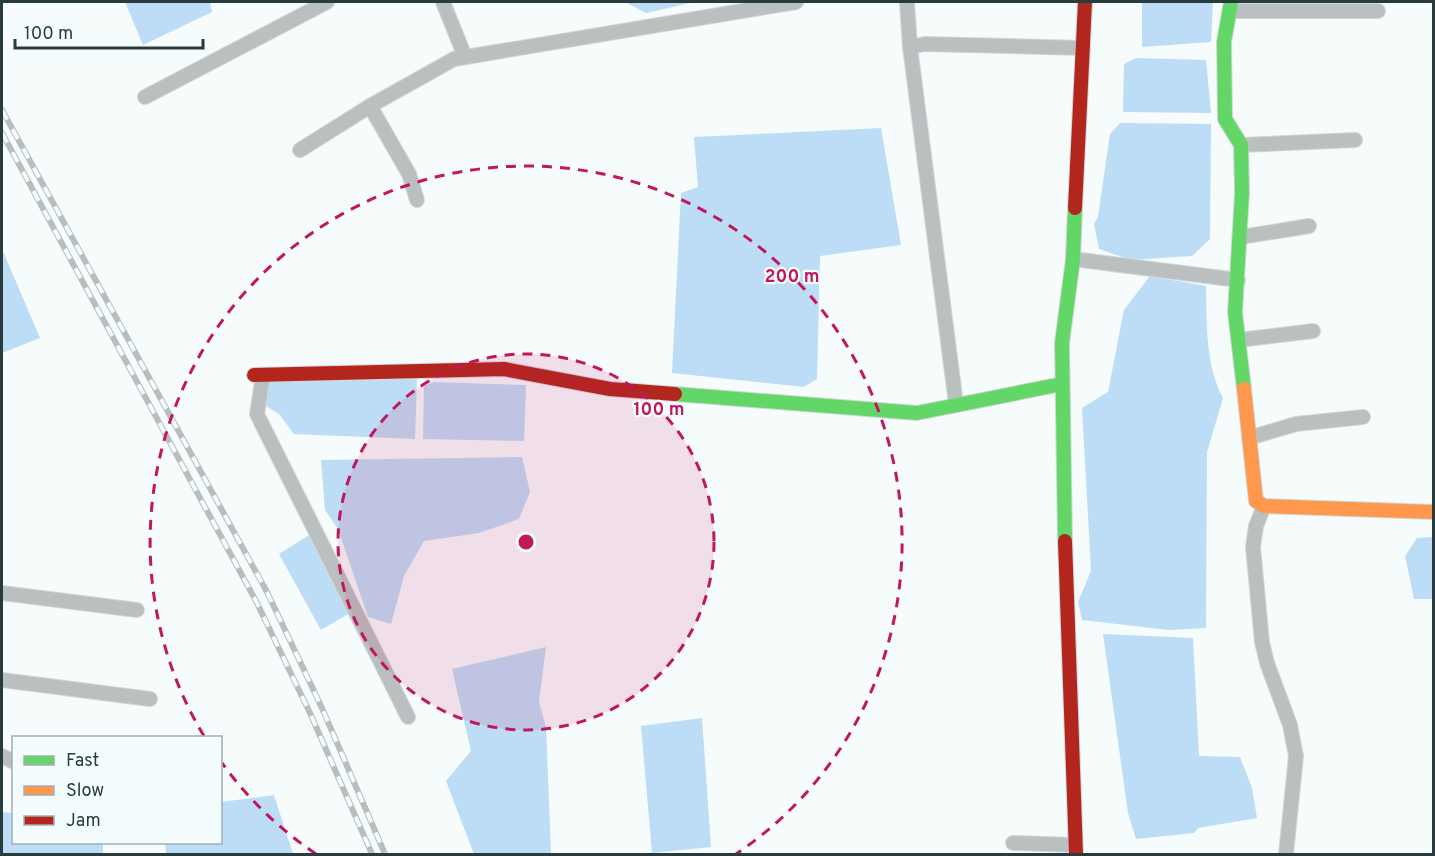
<svg xmlns="http://www.w3.org/2000/svg" width="1435" height="856" font-family="Overpass,sans-serif">
<style>
.water{fill:#bddcf5}
.lines{fill:none;stroke-linecap:round;stroke-linejoin:round}
.street-casing{stroke:#d2d8d9;stroke-width:16}
.fast-casing{stroke:#d2d8d9;stroke-width:16}
.slow-casing{stroke:#d2d8d9;stroke-width:16}
.jam-casing{stroke:#d2d8d9;stroke-width:16}
.street{stroke:#bac0c0;stroke-width:14}
.fast{stroke:#63d668;stroke-width:14}
.slow{stroke:#ff974d;stroke-width:14}
.jam{stroke:#b3261e;stroke-width:14}
.rail-casing{stroke:#b8bebe;stroke-width:6}
.rail{stroke:#f4fdfe;stroke-width:4;stroke-dasharray:11;stroke-linecap:butt}
.ring{fill:none;stroke:#c2185b;stroke-width:3;stroke-dasharray:10 8}
.centre{fill:#c2185b;stroke:#f4fdfe;stroke-width:3}
.ring-label{font-size:18px;text-anchor:middle;font-weight:bold;fill:#c2185b;stroke:#f4fdfe;stroke-width:4.5;stroke-linejoin:round;paint-order:stroke}
</style>
<rect width="100%" height="100%" fill="#f6fbfc"/>
<!-- water -->
<g class="water">
<path d="M 125,2 L 210,2 L 212,12 L 143,45 Z"/>
<path d="M 625,2 L 695,2 L 646,13 Z"/>
<path d="M 1142,2 L 1213,2 L 1211,42 L 1142,47 Z"/>
<path d="M 1136,58 L 1206,60 L 1211,113 L 1123,112 L 1124,64 Z"/>
<path d="M 1120,123 L 1211,124 L 1210,239 L 1192,256 L 1131,260 L 1099,249 L 1094,224 L 1098,217 L 1110,134 Z"/>
<path d="M 881,128 L 901,245 L 820,256 L 817,379 L 804,387 L 672,373 L 681,193 L 698,187 L 694,137 Z"/>
<path d="M 2,249 L 40,338 L 2,353 Z"/>
<path d="M 1150,276 L 1206,286 C 1207,325 1205,363 1223,398 L 1207,452 L 1206,628 L 1169,630 L 1082,620 L 1078,602 L 1091,571 L 1082,408 L 1108,392 L 1124,310 Z"/>
<path d="M 417,378 L 415,439 L 294,434 L 279,414 L 264,405 L 268,382 Z"/>
<path d="M 434,382 L 526,385 L 524,441 L 423,439 L 424,386 Z"/>
<path d="M 522,457 L 530,492 L 519,519 L 479,533 L 424,541 L 404,576 L 391,624 L 368,617 L 338,529 L 325,510 L 321,460 Z"/>
<path d="M 311,534 L 346,583 L 348,614 L 321,630 L 279,554 Z"/>
<path d="M 1433,537 L 1433,599 L 1414,599 L 1405,556 L 1417,538 Z"/>
<path d="M 1103,634 L 1193,638 L 1199,756 L 1240,757 L 1252,788 L 1257,818 L 1198,828 L 1194,833 L 1136,839 L 1128,813 Z"/>
<path d="M 546,647 L 539,702 L 546,727 L 551,854 L 474,854 L 446,781 L 471,751 L 452,669 Z"/>
<path d="M 702,718 L 711,847 L 652,853 L 641,726 Z"/>
<path d="M 274,795 L 293,854 L 166,854 L 165,843 L 220,842 L 221,802 Z"/>
<path d="M 2,812 L 13,813 L 14,842 L 103,843 L 103,854 L 2,854 Z"/>
</g>
<g class="lines">
<!-- street casing -->
<g class="street-casing">
<g id="street">
<path d="M 443,2 L 465,57"/>
<path d="M 907,2 L 910,47 L 956,404"/>
<path d="M 1231,11 L 1378,11"/>
<path d="M 910,47 L 925,44 L 1083,48"/>
<path d="M 145,97 L 327,2"/>
<path d="M 370,106 L 409,174 L 417,200"/>
<path d="M 1241,145 L 1355,140"/>
<path d="M 300,150 L 370,106 L 454,59 L 796,2"/>
<path d="M 1241,237 L 1309,226"/>
<path d="M 1073,259 L 1238,280"/>
<path d="M 1239,340 L 1313,331"/>
<path d="M 263,375 L 257,414 L 408,717"/>
<path d="M 1249,438 L 1296,424 L 1363,417"/>
<path d="M 1264,506 L 1256,526 L 1253,547 L 1262,642 L 1267,663 L 1290,725 L 1296,756 L 1286,854"/>
<path d="M 2,593 L 137,610"/>
<path d="M 2,680 L 150,699"/>
<path d="M 2,756 L 14,762"/>
<path d="M 1013,843 L 1075,845"/>
</g>
</g>
<!-- fast casing -->
<g class="fast-casing">
<g id="fast">
<path d="M 1231,2 L 1224,42 L 1225,119 L 1241,145 L 1242,193 L 1235,312 L 1244,389"/>
<path d="M 675,394 L 917,413 L 1062,384"/>
<path d="M 1065,541 L 1062,343 L 1073,259 L 1075,208"/>
</g>
</g>
<!-- slow casing -->
<g class="slow-casing">
<path id="slow" d="M 1244,389 L 1256,501 L 1264,506 L 1434,512"/>
</g>
<!-- jam casing -->
<g class="jam-casing">
<g id="jam">
<path d="M 1075,208 L 1085,2"/>
<path d="M 254,375 L 504,369 L 610,389 L 675,394"/>
<path d="M 1065,541 L 1076,854"/>
</g>
</g>
<!-- street -->
<use href="#street" class="street"/>
<!-- fast -->
<use href="#fast" class="fast"/>
<!-- slow -->
<use href="#slow" class="slow"/>
<!-- jam -->
<use href="#jam" class="jam"/>
<!-- rail casing -->
<g class="rail-casing">
<g id="rail">
<path d="M 2,110 L 267,592 L 322,708 L 385,854"/>
<path d="M 2,133 L 256,601 L 310,713 L 372,854"/>
</g>
</g>
<!-- rail -->
<use href="#rail" class="rail"/>
</g>
<!-- distance rings -->
<circle cx="526" cy="542" r="188" fill="#c2185b" fill-opacity=".12"/>
<g class="ring">
<circle cx="526" cy="542" r="188"/>
<path d="M316 854A376 376 0 0 1 222 763M204 736A376 376 0 1 1 736 854"/>
</g>
<circle cx="526" cy="542" r="9" class="centre"/>
<g class="ring-label">
<text x="792" y="282">200 m</text>
<text x="659" y="415">100 m</text>
</g>
<!-- border -->
<rect width="1435" height="856" fill="none" stroke="#283b3d" stroke-width="6"/>
<!-- legend -->
<rect x="12" y="736" width="210" height="108" fill="#f4fdfe" stroke="#a2afb1" stroke-width="1.5"/>
<rect x="24" y="756" width="30" height="9" fill="#63d668" stroke="#a2afb1" stroke-width="1.5"/>
<text x="66" y="766" font-size="18" fill="#283b3d">Fast</text>
<rect x="24" y="786" width="30" height="9" fill="#ff974d" stroke="#a2afb1" stroke-width="1.5"/>
<text x="66" y="796" font-size="18" fill="#283b3d">Slow</text>
<rect x="24" y="816" width="30" height="9" fill="#b3261e" stroke="#a2afb1" stroke-width="1.5"/>
<text x="66" y="826" font-size="18" fill="#283b3d">Jam</text>
<!-- scale -->
<path d="M15 39v9h188v-9" fill="none" stroke="#283b3d" stroke-width="3"/>
<text x="24" y="39" font-size="18" fill="#283b3d" stroke="#f4fdfe" stroke-width="4.5" paint-order="stroke">100 m</text>
</svg>
